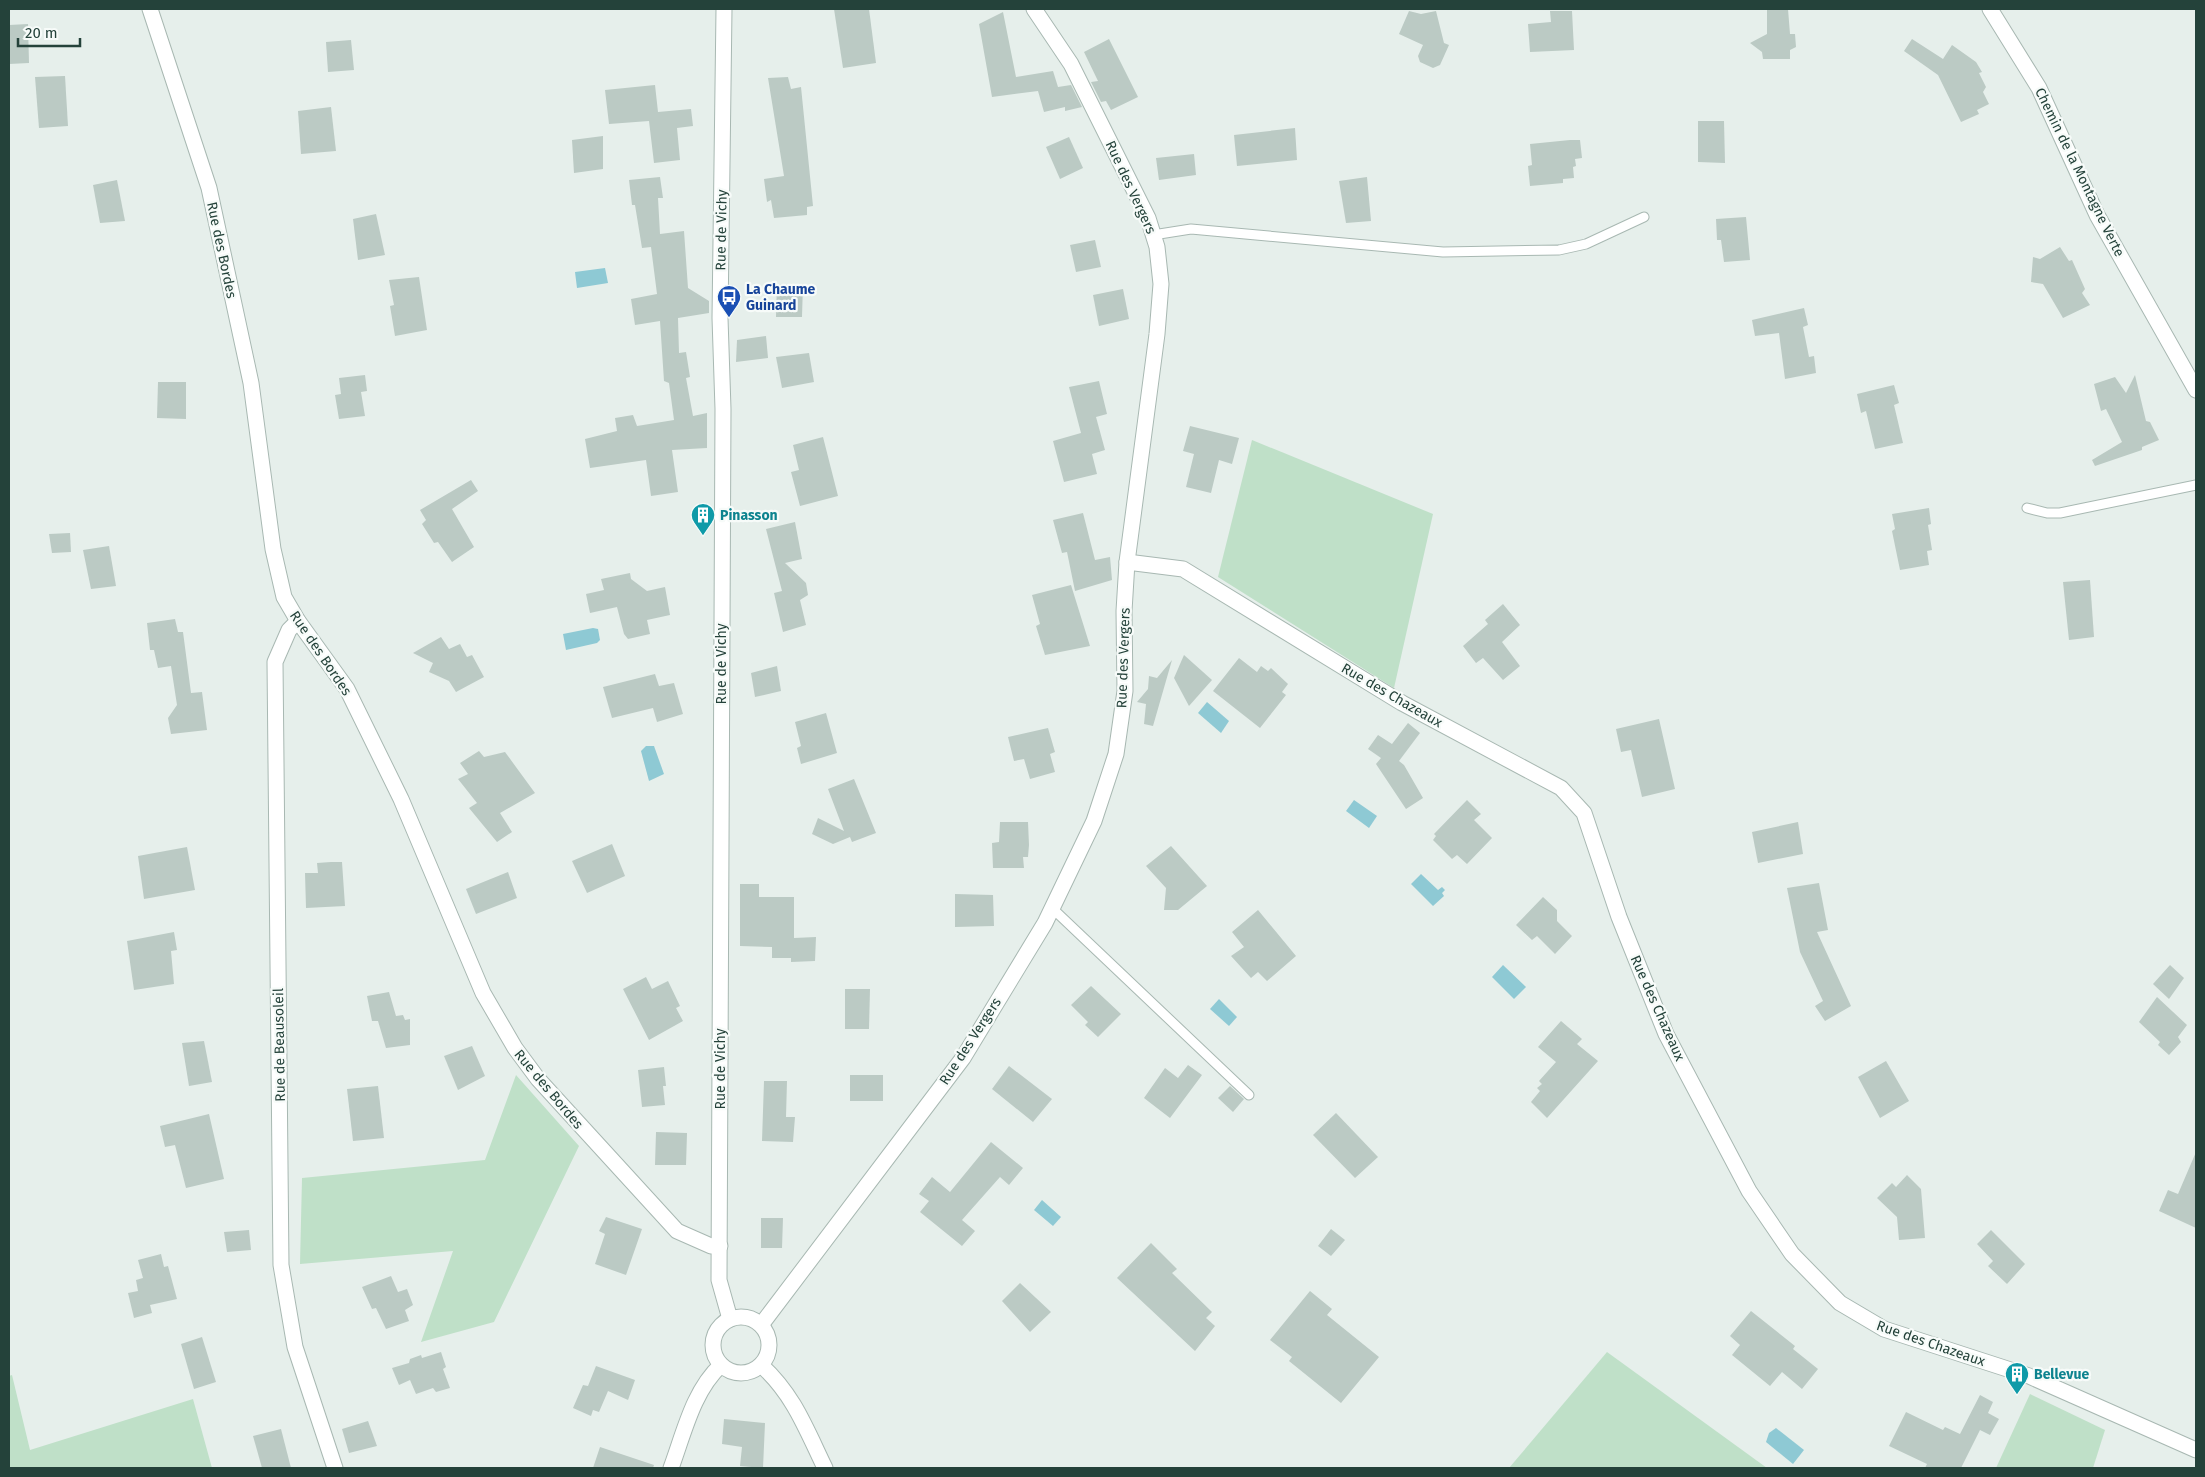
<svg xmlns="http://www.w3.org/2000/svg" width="2205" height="1477" font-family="'Fira Sans',sans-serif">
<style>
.green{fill:#bfe0c8}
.water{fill:#8ec9d4}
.building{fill:#bbcac4}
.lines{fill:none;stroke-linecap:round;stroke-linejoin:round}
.service-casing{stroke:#a8b8b2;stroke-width:11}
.minor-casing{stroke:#a8b8b2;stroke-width:17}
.tertiary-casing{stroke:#a8b8b2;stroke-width:17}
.service{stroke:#fff;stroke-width:9}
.minor{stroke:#fff;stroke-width:15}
.tertiary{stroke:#fff;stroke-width:15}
.labels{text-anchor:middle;stroke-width:4.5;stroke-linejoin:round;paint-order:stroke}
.street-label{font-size:14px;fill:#24423a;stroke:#f7fbf9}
.transit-label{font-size:14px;font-weight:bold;fill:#164399;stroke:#f7fbf9;text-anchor:start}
.culture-label{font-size:14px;font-weight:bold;fill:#0d838f;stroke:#f7fbf9;text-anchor:start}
</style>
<rect width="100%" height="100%" fill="#e6efeb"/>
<!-- green -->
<g class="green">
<path d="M 1252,440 L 1433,514 L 1394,688 L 1218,577 Z"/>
<path d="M 516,1075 L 579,1146 L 494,1322 L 421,1342 L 453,1251 L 300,1264 L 302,1178 L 485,1160 Z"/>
<path d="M 1607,1352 L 1767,1468 L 1509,1468 Z"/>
<path d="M 12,1375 L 30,1450 L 193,1399 L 212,1468 L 9,1468 L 9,1376 Z"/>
<path d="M 2030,1394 L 2105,1430 L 2093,1468 L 1996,1468 Z"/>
</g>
<!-- water -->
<g class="water">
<path d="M 605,268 L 608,283 L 577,288 L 575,272 Z"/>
<path d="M 593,628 L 598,629 L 600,640 L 597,643 L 566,650 L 563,634 Z"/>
<path d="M 1207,702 L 1229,721 L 1221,733 L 1198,713 Z"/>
<path d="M 646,746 L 654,746 L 664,774 L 649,781 L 641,751 Z"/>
<path d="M 1354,800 L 1377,816 L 1369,828 L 1346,811 Z"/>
<path d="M 1421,874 L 1438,890 L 1442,887 L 1445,890 L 1442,893 L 1444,896 L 1433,906 L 1411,884 Z"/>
<path d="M 1503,965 L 1526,987 L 1514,999 L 1492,977 Z"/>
<path d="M 1219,999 L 1237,1017 L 1229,1026 L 1210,1009 Z"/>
<path d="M 1042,1200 L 1061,1217 L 1053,1226 L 1034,1210 Z"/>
<path d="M 1776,1428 L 1804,1450 L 1793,1464 L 1766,1442 L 1769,1433 Z"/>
</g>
<!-- building -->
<g class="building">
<path d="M 834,9 L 869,9 L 876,63 L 843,68 Z"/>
<path d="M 1767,9 L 1788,9 L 1790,34 L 1795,34 L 1796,47 L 1790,50 L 1790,59 L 1763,59 L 1762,52 L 1750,43 L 1767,34 Z"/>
<path d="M 1409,11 L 1421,14 L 1436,11 L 1444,43 L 1449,45 L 1440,65 L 1433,68 L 1420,62 L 1418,56 L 1423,45 L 1399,34 Z"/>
<path d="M 1550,11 L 1572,11 L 1574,50 L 1530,52 L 1528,24 L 1551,22 Z"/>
<path d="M 1003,12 L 1016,77 L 1053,71 L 1058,87 L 1071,85 L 1082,107 L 1065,111 L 1065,107 L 1044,112 L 1038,91 L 992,97 L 979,24 Z"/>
<path d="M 28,24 L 29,63 L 9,64 L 9,25 Z"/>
<path d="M 1109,39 L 1138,97 L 1111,110 L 1106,101 L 1101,102 L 1091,82 L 1098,81 L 1084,52 Z"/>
<path d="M 1912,39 L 1943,59 L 1952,45 L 1976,62 L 1982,72 L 1979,73 L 1986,87 L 1983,92 L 1989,104 L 1977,110 L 1979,114 L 1961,122 L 1938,75 L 1904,51 Z"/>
<path d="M 351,40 L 354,70 L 328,72 L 326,42 Z"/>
<path d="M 65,76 L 68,126 L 39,128 L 35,77 Z"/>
<path d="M 788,77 L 791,89 L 801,87 L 813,206 L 807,207 L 807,215 L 774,218 L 771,200 L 767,202 L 764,179 L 784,176 L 768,78 Z"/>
<path d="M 655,85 L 658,112 L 691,109 L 693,126 L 677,128 L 680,160 L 654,163 L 649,121 L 609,124 L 605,90 Z"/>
<path d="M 331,107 L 336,151 L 301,154 L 298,111 Z"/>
<path d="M 1698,121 L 1724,121 L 1725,163 L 1698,162 Z"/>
<path d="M 1295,128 L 1297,160 L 1237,166 L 1234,135 Z"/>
<path d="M 603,136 L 603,169 L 574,173 L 572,140 Z"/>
<path d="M 1069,137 L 1083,168 L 1060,179 L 1046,147 Z"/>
<path d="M 1570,140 L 1580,140 L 1582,158 L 1575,159 L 1576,166 L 1573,167 L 1574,178 L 1563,179 L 1563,183 L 1530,186 L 1528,166 L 1532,165 L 1530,144 Z"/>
<path d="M 1194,154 L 1196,175 L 1159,180 L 1156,158 Z"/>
<path d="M 660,177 L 663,198 L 658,198 L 660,234 L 684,231 L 688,288 L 709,301 L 709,313 L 678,318 L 679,353 L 686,352 L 690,377 L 686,378 L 693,416 L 707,413 L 707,448 L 672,450 L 678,492 L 651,496 L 646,460 L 590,468 L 585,439 L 617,431 L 615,418 L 633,415 L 637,426 L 674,420 L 669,383 L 664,381 L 660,321 L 635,325 L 631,299 L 657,294 L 651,247 L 642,248 L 635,205 L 632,205 L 629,180 Z"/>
<path d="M 1367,177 L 1371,221 L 1346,223 L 1339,181 Z"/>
<path d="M 117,180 L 125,221 L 100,223 L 93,185 Z"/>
<path d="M 376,214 L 385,255 L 358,260 L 353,219 Z"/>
<path d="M 1746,217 L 1750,260 L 1724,262 L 1721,240 L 1717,240 L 1716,219 Z"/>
<path d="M 1095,240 L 1101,267 L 1076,272 L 1070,245 Z"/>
<path d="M 2060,247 L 2069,261 L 2072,260 L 2085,289 L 2082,293 L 2090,305 L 2063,318 L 2043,284 L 2031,282 L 2033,257 L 2040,259 Z"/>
<path d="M 419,277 L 427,330 L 395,336 L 390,306 L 394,305 L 389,280 Z"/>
<path d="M 777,284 L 803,284 L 802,317 L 776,317 Z"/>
<path d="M 1123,289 L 1129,319 L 1099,326 L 1093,295 Z"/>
<path d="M 1804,308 L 1808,325 L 1803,327 L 1809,357 L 1814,356 L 1816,373 L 1785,379 L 1779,333 L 1755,336 L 1752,320 Z"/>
<path d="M 766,336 L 768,358 L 736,362 L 737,340 Z"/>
<path d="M 809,353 L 814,382 L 782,388 L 776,357 Z"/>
<path d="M 365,375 L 367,391 L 361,392 L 365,416 L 339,419 L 335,395 L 341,394 L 339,378 Z"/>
<path d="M 2135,375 L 2146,421 L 2150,422 L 2159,440 L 2142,447 L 2142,450 L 2095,466 L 2092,460 L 2122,442 L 2106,409 L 2101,411 L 2094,384 L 2115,377 L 2126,393 Z"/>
<path d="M 1099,381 L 1107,414 L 1096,417 L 1105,450 L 1092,454 L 1097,474 L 1064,482 L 1053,441 L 1081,433 L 1069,387 Z"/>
<path d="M 158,382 L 186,382 L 186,419 L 157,418 Z"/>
<path d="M 1894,385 L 1899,403 L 1894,405 L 1903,443 L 1875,449 L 1866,411 L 1861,413 L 1857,394 Z"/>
<path d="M 1190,426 L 1239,438 L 1232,464 L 1219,460 L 1211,493 L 1186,487 L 1194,454 L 1183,451 Z"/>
<path d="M 823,437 L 838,496 L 800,506 L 791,472 L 799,470 L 793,445 Z"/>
<path d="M 471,480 L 478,491 L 452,509 L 474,547 L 452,562 L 438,542 L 434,543 L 422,524 L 426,520 L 420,510 Z"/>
<path d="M 1929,508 L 1931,524 L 1928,525 L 1932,550 L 1927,551 L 1929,565 L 1900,570 L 1892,531 L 1895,529 L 1892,514 Z"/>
<path d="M 1083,513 L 1095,560 L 1110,557 L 1112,580 L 1075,591 L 1067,552 L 1062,553 L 1053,520 Z"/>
<path d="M 795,522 L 802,559 L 785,563 L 806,583 L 808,595 L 800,600 L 806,625 L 783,632 L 774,593 L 782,591 L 766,529 Z"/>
<path d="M 70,533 L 71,552 L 52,553 L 49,534 Z"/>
<path d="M 109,546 L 116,586 L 91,589 L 83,550 Z"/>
<path d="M 630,573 L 631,579 L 647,591 L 665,587 L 670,615 L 647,620 L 650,634 L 628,639 L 624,634 L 617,607 L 590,613 L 586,594 L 604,590 L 601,579 Z"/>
<path d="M 2090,580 L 2094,637 L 2069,640 L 2063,582 Z"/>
<path d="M 1071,585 L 1090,646 L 1045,655 L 1036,626 L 1040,624 L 1032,595 Z"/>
<path d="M 1503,604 L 1520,625 L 1502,642 L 1520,666 L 1503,680 L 1483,658 L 1476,663 L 1463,646 L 1488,624 L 1485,620 Z"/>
<path d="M 175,619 L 178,632 L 183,632 L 191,693 L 202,692 L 207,730 L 171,734 L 168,718 L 177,705 L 171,666 L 158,668 L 154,650 L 150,650 L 147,623 Z"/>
<path d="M 441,637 L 449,649 L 460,644 L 467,657 L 472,655 L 484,677 L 456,692 L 449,681 L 429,672 L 433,663 L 413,653 Z"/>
<path d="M 1184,655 L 1212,680 L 1189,706 L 1174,678 Z"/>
<path d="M 1239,658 L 1257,672 L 1261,666 L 1268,671 L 1271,668 L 1288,684 L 1282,692 L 1286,695 L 1260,728 L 1213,691 Z"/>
<path d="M 1172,660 L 1153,726 L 1144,724 L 1146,704 L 1137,702 L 1148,689 L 1149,676 L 1157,678 Z"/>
<path d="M 777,666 L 781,691 L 755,697 L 751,673 Z"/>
<path d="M 655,674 L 659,686 L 674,683 L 683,714 L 657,722 L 653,708 L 612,718 L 603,687 Z"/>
<path d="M 826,713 L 837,753 L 801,764 L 797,748 L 801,746 L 795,722 Z"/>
<path d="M 1659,719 L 1675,789 L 1642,797 L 1631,750 L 1621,752 L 1616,729 Z"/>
<path d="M 1408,723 L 1420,733 L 1399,761 L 1404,765 L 1423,798 L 1406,809 L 1376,764 L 1381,758 L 1368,749 L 1378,735 L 1392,744 Z"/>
<path d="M 1048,728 L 1055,752 L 1050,754 L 1055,772 L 1030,779 L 1024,759 L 1014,761 L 1008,737 Z"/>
<path d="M 479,751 L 484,757 L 505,752 L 535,793 L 500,813 L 512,832 L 497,842 L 469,808 L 477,803 L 458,779 L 468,774 L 460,763 Z"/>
<path d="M 854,779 L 876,833 L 852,842 L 850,837 L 833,844 L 812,834 L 818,818 L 844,831 L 828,789 Z"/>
<path d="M 1467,800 L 1481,814 L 1474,820 L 1492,838 L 1467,864 L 1457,855 L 1452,859 L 1433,840 L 1436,836 L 1434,834 Z"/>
<path d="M 1000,822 L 1028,822 L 1029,845 L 1028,857 L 1023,857 L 1024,868 L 993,868 L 992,843 L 999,842 Z"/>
<path d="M 1798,822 L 1803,854 L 1758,863 L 1752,832 Z"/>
<path d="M 612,844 L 625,876 L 587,893 L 572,861 Z"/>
<path d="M 1171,846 L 1207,886 L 1178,910 L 1164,910 L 1166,888 L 1146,866 Z"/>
<path d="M 187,847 L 195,890 L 144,899 L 138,856 Z"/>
<path d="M 331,862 L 342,862 L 345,906 L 306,908 L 305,873 L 318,873 L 317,863 Z"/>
<path d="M 508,872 L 517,898 L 476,914 L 466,889 Z"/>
<path d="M 1819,883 L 1828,930 L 1817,932 L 1851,1006 L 1825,1021 L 1815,1006 L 1823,1001 L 1800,952 L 1787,888 Z"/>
<path d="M 740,884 L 759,884 L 759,897 L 794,897 L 794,938 L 816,937 L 815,961 L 791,962 L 791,958 L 772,958 L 772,947 L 740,946 Z"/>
<path d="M 955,894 L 993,895 L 994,926 L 955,927 Z"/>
<path d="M 1543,897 L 1557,910 L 1557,921 L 1572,936 L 1555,954 L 1537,936 L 1532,940 L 1516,925 Z"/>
<path d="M 1258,910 L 1296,956 L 1267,981 L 1258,972 L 1251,978 L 1231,956 L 1244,947 L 1232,932 Z"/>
<path d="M 174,932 L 177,950 L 171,951 L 174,984 L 134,990 L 127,941 Z"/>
<path d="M 2170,965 L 2184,978 L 2169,999 L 2153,984 Z"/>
<path d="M 646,977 L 652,989 L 668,981 L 680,1006 L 676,1008 L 683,1021 L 649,1040 L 623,989 Z"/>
<path d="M 1091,986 L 1121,1014 L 1098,1037 L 1085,1025 L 1088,1022 L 1071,1005 Z"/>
<path d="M 845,989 L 870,989 L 869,1029 L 845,1029 Z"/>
<path d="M 389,992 L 396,1016 L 403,1015 L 405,1020 L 410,1019 L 410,1045 L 386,1048 L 378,1021 L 372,1021 L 367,996 Z"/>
<path d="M 2157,997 L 2187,1025 L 2178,1037 L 2181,1042 L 2169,1055 L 2158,1045 L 2160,1042 L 2139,1022 Z"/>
<path d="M 1561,1021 L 1582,1039 L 1577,1044 L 1598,1061 L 1547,1118 L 1531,1102 L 1540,1091 L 1537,1088 L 1542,1084 L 1539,1081 L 1556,1062 L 1538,1047 Z"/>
<path d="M 204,1041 L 212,1082 L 189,1086 L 182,1043 Z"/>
<path d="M 472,1046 L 485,1076 L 458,1090 L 444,1056 Z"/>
<path d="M 1886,1061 L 1909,1101 L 1880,1118 L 1858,1077 Z"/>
<path d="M 1188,1065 L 1202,1075 L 1170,1118 L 1144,1098 L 1165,1068 L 1178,1078 Z"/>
<path d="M 1009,1066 L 1052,1099 L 1033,1122 L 992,1089 Z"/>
<path d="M 664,1067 L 666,1086 L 663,1086 L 665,1105 L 642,1107 L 638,1070 Z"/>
<rect x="850" y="1075" width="33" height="26"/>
<path d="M 764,1081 L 787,1081 L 786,1117 L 795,1117 L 793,1142 L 762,1141 Z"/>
<path d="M 378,1086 L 384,1138 L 353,1141 L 347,1089 Z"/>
<path d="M 1230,1086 L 1244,1099 L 1233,1112 L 1218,1098 Z"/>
<path d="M 1336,1113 L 1378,1157 L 1355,1178 L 1313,1135 Z"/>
<path d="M 209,1114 L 224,1179 L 186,1188 L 175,1145 L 165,1147 L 160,1126 Z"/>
<path d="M 656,1132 L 687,1133 L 686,1165 L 655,1165 Z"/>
<path d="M 991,1142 L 1023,1168 L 1009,1185 L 1000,1177 L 962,1220 L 975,1231 L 962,1246 L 920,1212 L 929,1201 L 919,1194 L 932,1177 L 950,1192 Z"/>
<path d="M 2196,1152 L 2196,1228 L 2159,1211 L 2168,1190 L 2178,1194 Z"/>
<path d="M 1907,1175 L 1921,1189 L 1925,1238 L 1899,1240 L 1897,1217 L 1877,1198 L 1892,1183 L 1896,1187 Z"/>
<path d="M 606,1217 L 642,1229 L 626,1275 L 595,1264 L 605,1234 L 599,1231 Z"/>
<path d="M 761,1218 L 783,1218 L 782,1248 L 761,1248 Z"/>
<path d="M 1331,1229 L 1345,1240 L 1331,1256 L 1318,1246 Z"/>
<path d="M 249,1230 L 251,1250 L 227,1252 L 224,1232 Z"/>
<path d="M 1991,1230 L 2025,1264 L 2007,1284 L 1988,1266 L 1993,1261 L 1977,1244 Z"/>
<path d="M 1151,1243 L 1177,1269 L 1172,1273 L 1212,1312 L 1206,1318 L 1215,1326 L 1195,1351 L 1117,1278 Z"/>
<path d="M 161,1254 L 164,1267 L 168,1266 L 177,1299 L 150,1305 L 152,1313 L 134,1318 L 128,1293 L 138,1291 L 136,1280 L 143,1278 L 138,1260 Z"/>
<path d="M 391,1276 L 398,1292 L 407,1289 L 413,1305 L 405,1310 L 409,1321 L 386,1329 L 376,1308 L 372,1309 L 362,1287 Z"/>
<path d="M 1020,1283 L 1051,1312 L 1030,1332 L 1002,1301 Z"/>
<path d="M 1310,1291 L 1332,1309 L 1327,1315 L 1379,1357 L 1341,1403 L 1289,1361 L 1292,1357 L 1270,1340 Z"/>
<path d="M 1751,1311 L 1795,1346 L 1793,1349 L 1818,1369 L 1802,1389 L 1782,1372 L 1770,1386 L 1732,1355 L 1740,1345 L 1730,1336 Z"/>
<path d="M 202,1337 L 216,1382 L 194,1389 L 181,1344 Z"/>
<path d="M 441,1352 L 446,1367 L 443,1369 L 450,1388 L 436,1392 L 433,1388 L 416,1394 L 410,1380 L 399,1385 L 392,1368 L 409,1363 L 410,1359 L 421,1355 L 422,1358 Z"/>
<path d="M 596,1366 L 635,1380 L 628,1400 L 608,1391 L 599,1412 L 593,1410 L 591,1416 L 573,1408 L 583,1385 L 588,1386 Z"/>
<path d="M 1980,1395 L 1993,1402 L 1988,1413 L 1999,1419 L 1990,1435 L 1980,1430 L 1961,1468 L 1925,1468 L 1927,1464 L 1889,1446 L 1906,1412 L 1943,1430 L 1945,1427 L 1960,1434 Z"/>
<path d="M 724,1419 L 765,1423 L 763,1468 L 740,1466 L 742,1447 L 722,1444 Z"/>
<path d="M 368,1421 L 377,1446 L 349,1453 L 342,1429 Z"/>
<path d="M 281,1429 L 291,1468 L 262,1468 L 253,1436 Z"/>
<path d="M 600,1447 L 654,1465 L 653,1468 L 593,1468 Z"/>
</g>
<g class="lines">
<!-- service casing -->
<g class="service-casing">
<g id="service">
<path d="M 1153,235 L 1191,229 L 1443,252 L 1559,250 L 1586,244 L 1644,217"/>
<path d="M 2027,508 L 2047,513 L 2060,513 L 2196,485"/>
<path d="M 1052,908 L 1249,1095"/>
</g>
</g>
<!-- minor casing -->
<g class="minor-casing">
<g id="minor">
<path d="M 150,9 L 209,188 L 251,383 L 273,549 L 284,597 L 298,621 L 347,689 L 401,799 L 483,993 L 515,1048 L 538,1079 L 677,1231 L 711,1246 L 720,1246"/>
<path d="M 1990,9 L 2039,88 L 2097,215 L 2196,390"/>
<path d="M 1127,562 L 1183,569 L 1402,703 L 1561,788 L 1584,813 L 1619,917 L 1666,1034 L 1749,1191 L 1792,1254 L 1840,1303 L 1884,1329 L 2029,1376 L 2196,1450"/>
<path d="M 298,621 L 289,630 L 275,662 L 281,1265 L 295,1347 L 335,1468"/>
<path d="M 761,1325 L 963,1058 L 1045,923 L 1094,821 L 1116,754 L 1125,691 L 1124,611 L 1127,562 L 1157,334 L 1161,284 L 1157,247 L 1148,218 L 1071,64 L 1034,9"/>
</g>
</g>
<!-- tertiary casing -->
<g class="tertiary-casing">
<g id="tertiary">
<path d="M 724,9 L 720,318 L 723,409 L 719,1280 L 730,1319"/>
<circle cx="741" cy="1345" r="28"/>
<path d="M 761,1365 C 794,1395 806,1429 825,1468"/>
<path d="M 671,1468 C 684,1433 693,1391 721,1365"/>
</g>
</g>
<!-- service -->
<use href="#service" class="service"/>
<!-- minor -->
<use href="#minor" class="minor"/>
<!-- tertiary -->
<use href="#tertiary" class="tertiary"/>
</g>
<!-- icons -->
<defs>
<g id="bus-pin" transform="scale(1.25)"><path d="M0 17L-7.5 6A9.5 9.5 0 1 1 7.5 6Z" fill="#1a4fb4" stroke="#f7fbf9"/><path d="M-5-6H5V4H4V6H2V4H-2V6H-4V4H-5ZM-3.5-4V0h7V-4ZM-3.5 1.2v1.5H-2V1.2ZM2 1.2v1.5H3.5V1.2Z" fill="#fff"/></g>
<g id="building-pin" transform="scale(1.25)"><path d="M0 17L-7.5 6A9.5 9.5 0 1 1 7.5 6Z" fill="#0f9aa8" stroke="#f7fbf9"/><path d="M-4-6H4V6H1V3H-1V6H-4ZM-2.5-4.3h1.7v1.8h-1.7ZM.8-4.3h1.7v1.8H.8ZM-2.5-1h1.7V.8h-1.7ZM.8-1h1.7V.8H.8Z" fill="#fff"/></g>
</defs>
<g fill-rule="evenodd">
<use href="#bus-pin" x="729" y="297"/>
<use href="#building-pin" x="703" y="515"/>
<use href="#building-pin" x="2017" y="1374"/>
</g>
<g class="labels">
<!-- street labels -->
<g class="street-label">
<text transform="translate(2080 172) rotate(64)" y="5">Chemin de la Montagne Verte</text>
<text transform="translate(1131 187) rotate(65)" y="5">Rue des Vergers</text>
<text transform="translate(721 230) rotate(-89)" y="5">Rue de Vichy</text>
<text transform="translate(222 250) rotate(78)" y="5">Rue des Bordes</text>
<text transform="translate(321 653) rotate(56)" y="5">Rue des Bordes</text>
<text transform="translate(1123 658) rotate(-88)" y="5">Rue des Vergers</text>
<text transform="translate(721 664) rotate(-90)" y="5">Rue de Vichy</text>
<text transform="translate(1392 695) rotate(30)" y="5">Rue des Chazeaux</text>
<text transform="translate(1658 1008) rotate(66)" y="5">Rue des Chazeaux</text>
<text transform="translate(970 1041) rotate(-57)" y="5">Rue des Vergers</text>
<text transform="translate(279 1045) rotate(-91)" y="5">Rue de Beausoleil</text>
<text transform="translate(720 1069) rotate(-90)" y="5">Rue de Vichy</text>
<text transform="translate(549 1089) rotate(50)" y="5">Rue des Bordes</text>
<text transform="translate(1931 1343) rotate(19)" y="5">Rue des Chazeaux</text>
</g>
<!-- transit labels -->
<g class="transit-label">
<text x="746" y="294">La Chaume<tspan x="746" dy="16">Guinard</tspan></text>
</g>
<!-- culture labels -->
<g class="culture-label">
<text x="720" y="520">Pinasson</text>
<text x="2034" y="1379">Bellevue</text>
</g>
</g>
<!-- border -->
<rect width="2205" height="1477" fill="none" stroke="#24423a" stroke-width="20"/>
<!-- scale -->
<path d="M18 38v8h62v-8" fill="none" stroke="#24423a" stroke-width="2.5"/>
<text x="25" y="38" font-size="15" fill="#24423a" stroke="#f7fbf9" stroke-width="4" paint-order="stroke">20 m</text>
</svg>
